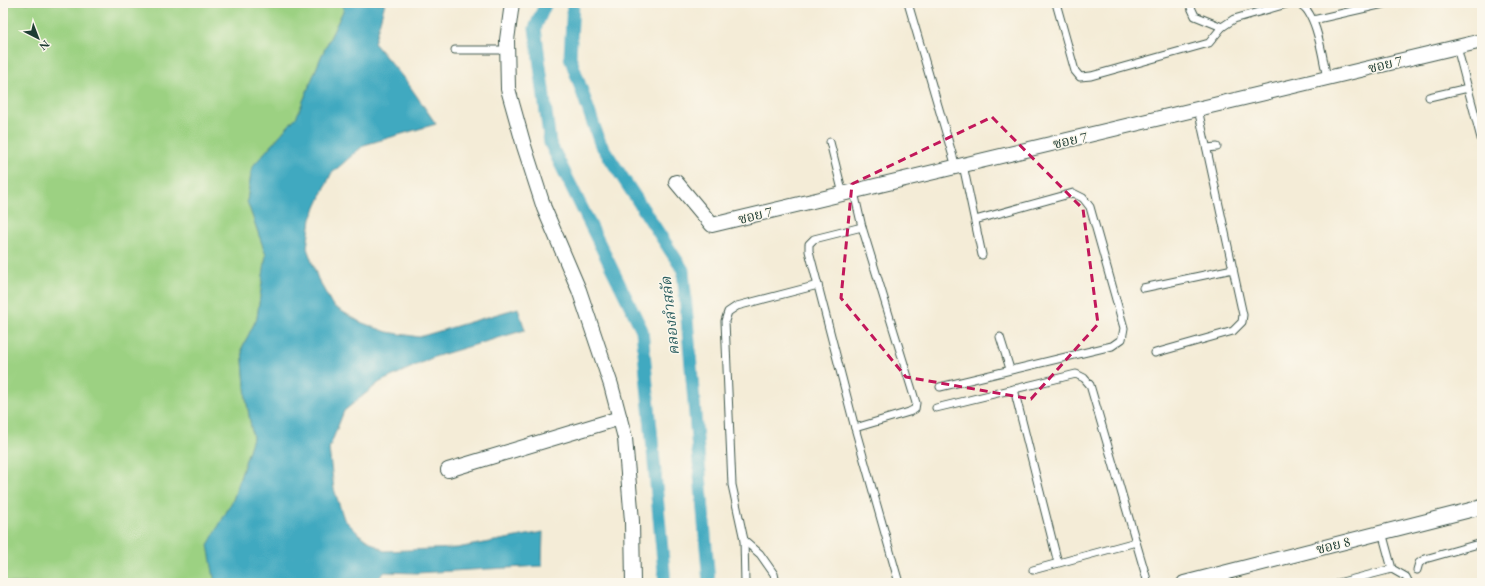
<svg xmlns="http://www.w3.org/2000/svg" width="1485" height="586" font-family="'EB Garamond','Noto Serif Thai',serif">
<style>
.green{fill:#9cd182;stroke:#5e875b}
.water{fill:#40a9c0;stroke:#30737a}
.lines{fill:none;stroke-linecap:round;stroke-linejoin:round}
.canal{stroke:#40a9c0;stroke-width:13}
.service-casing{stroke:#3f574c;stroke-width:9}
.minor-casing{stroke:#3f574c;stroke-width:16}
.service{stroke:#fff;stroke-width:7}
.minor{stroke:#fff;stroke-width:14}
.marked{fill:none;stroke:#c2185b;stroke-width:3;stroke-dasharray:8 5;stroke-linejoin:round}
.labels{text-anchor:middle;stroke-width:3;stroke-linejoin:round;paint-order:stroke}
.street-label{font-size:14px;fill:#1f3d34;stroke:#fbf7ec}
.water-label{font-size:15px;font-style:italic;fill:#295d5e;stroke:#fbf7ec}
</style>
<rect width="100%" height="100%" fill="#fbf7ec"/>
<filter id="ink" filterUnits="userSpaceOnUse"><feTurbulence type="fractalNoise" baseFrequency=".025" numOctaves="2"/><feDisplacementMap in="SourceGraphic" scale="8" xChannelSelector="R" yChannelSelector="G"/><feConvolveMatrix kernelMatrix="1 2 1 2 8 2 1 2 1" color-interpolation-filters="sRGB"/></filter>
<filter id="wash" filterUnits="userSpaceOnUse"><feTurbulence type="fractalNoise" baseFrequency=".012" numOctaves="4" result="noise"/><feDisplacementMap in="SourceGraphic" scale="16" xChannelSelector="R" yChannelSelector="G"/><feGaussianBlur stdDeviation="0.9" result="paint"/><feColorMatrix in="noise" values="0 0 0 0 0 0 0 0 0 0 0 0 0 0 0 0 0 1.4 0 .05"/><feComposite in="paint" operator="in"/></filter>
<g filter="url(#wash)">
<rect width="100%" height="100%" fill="#f4ecd7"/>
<!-- green -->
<path class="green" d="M 3,3 L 342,3 L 344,9 L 321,57 L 297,116 L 252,167 L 247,201 L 266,255 L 257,318 L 242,348 L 246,398 L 253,438 L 233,500 L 209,545 L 215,583 L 3,583 Z"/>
<!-- water -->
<path class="water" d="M 342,3 L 385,3 L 374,43 L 407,82 L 436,124 L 364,145 L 331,174 L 311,219 L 307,248 L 318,279 L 333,306 L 360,322 L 387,332 L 419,337 L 518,308 L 525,330 L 434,357 L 380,382 L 344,411 L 329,449 L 334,489 L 344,519 L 360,535 L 384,551 L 457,548 L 543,532 L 542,566 L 416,573 L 385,572 L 374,583 L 215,583 L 208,545 L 233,500 L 253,438 L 246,398 L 242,348 L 257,318 L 266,255 L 247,201 L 252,167 L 297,116 L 321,57 L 344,9 Z"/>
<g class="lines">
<!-- canal -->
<g class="canal">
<path d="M 546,3 L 535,28 L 550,143 L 642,330 L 665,583"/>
<path d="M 573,3 L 570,57 L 600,143 L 683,270 L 709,583"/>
</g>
</g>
</g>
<g filter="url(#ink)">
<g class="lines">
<!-- service casing -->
<g class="service-casing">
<g id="service">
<path d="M 908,3 L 956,167"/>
<path d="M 1056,3 L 1075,71 L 1080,77 L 1091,76 L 1209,43 L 1222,27 L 1234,19 L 1290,3"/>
<path d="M 1189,3 L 1195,16 L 1222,27"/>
<path d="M 1290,3 C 1293,3 1297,3 1299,4 C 1317,10 1323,61 1327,78"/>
<path d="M 1313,20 L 1388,3"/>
<path d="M 1457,47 L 1482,142"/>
<path d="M 455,50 L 507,50"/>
<path d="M 1429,97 L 1468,88"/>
<path d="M 830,142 L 843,194"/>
<path d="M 1207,148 L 1217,147"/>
<path d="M 963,165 L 982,255"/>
<path d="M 854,192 L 862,227 L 916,403 L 915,409 L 909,412 L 855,428"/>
<path d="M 862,227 L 814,239 L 809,244 L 809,251 L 855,428 L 899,583"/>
<path d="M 1143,288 L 1233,269"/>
<path d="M 1000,337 L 1010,369"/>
<path d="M 1155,353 L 1233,331 L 1242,322 L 1243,315 L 1198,109"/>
<path d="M 940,387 L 1112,346 L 1122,339 L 1124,328 L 1090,207 L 1083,198 L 1073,193 L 975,220"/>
<path d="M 1014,389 L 1058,563"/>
<path d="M 936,408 L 1076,374 L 1084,378 L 1090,385 L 1148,583"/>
<path d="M 1382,532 L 1392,569 L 1406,577 L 1409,583"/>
<path d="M 744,540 L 745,583"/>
<path d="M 1033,570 L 1136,542"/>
<path d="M 1417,570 L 1419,563 L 1425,559 L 1482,543"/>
<path d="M 776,583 L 774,574 L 760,554 L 744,540 L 732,485 L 725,321 L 728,312 L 737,306 L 818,285"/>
<path d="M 1338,583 L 1392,569"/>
</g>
</g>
<!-- minor casing -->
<g class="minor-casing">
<g id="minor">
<path d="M 512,3 L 507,40 L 508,89 L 524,146 L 544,208 L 579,290 L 611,385 L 625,438 L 632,521 L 633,583"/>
<path d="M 676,182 L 712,225 L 1482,41"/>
<path d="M 448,470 L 620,418"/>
<path d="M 1184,583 L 1482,507"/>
</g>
</g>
<!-- service -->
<use href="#service" class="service"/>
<!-- minor -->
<use href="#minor" class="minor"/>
</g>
</g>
<!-- marked area -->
<path class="marked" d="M 992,117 L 1083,209 L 1098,324 L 1031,399 L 906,377 L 841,298 L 852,184 Z"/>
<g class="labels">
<!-- street labels -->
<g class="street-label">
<text transform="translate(1385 64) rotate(-14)" y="5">ซอย 7</text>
<text transform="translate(1070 140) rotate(-13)" y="5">ซอย 7</text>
<text transform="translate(755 215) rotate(-14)" y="5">ซอย 7</text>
<text transform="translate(1333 545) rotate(-14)" y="5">ซอย 8</text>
</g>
<!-- water labels -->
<g class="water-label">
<text transform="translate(670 316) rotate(-96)" y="5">คลองลำสลัด</text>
</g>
</g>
<!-- margin -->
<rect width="1485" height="586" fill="none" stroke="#fbf7ec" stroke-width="16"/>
<!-- north arrow -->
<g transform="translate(38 38) rotate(138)" stroke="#fbf7ec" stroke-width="3" paint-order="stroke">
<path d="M0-3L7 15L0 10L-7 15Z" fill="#1f3d34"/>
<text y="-6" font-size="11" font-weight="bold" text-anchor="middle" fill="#1f3d34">N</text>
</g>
</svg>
